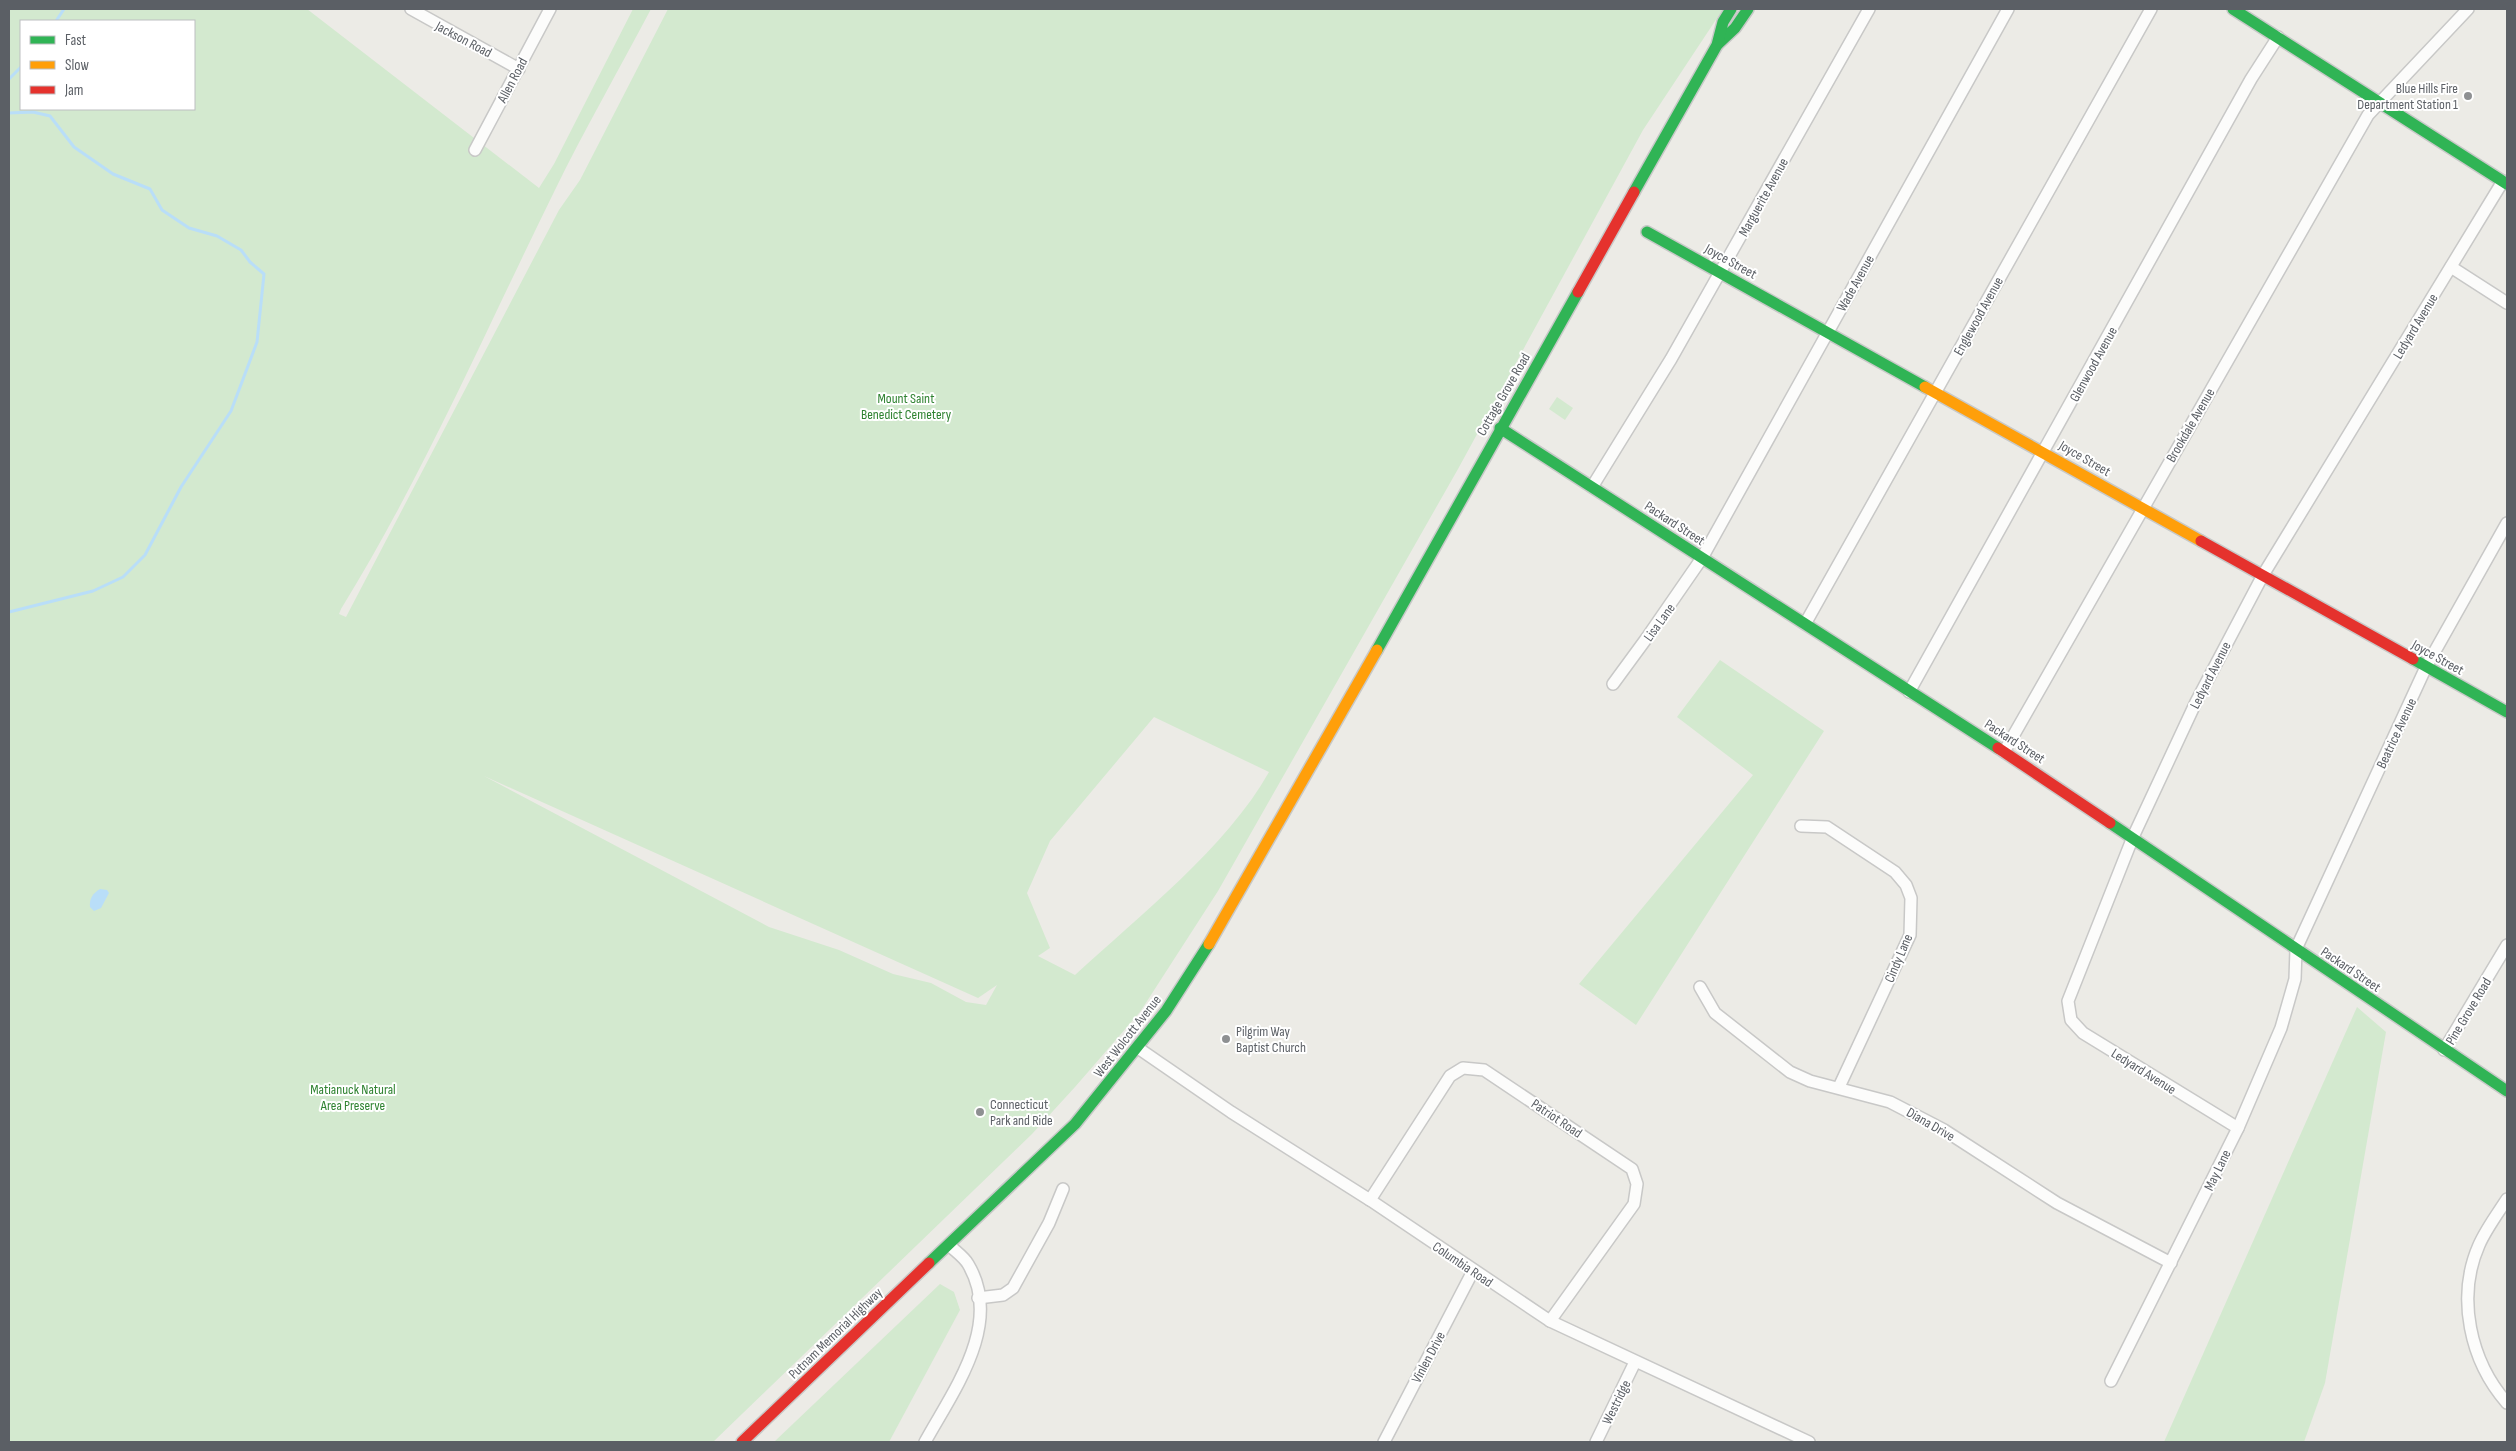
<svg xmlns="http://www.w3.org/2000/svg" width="2516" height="1451" font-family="'Sofia Sans Condensed',sans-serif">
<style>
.green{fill:#d3e9cf;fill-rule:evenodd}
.water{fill:#b9def8}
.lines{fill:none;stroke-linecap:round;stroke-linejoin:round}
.stream{stroke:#b9def8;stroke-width:3}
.street-casing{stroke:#c8c8c7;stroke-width:14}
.fast-casing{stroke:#c8c9c8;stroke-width:14}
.slow-casing{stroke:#c8c9c8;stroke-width:14}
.jam-casing{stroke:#c8c9c8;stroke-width:14}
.street{stroke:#fcfcfb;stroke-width:11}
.fast{stroke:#30b455;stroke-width:11}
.slow{stroke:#ff9f0a;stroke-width:11}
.jam{stroke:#e5322d;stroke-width:11}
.poi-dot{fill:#8e9092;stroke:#fff;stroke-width:2}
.labels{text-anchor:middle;stroke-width:4;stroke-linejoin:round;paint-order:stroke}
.street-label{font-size:14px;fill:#5b5f65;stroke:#fff}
.poi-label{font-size:14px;fill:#5b5f65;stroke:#fff;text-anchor:start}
.park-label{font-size:14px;fill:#2e8230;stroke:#fff}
</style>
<rect width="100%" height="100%" fill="#ecebe6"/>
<!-- green -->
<g class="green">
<path d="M 9,9 L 307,9 L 539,188 L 554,164 L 633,9 L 651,9 C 619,70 584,130 554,192 C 485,332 423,476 341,609 L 339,614 L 346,617 L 559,210 L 580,180 L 668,9 L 1723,9 L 1643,130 L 1458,469 L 1218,891 L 1140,1012 L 1075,1087 L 1032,1134 L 713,1442 L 9,1442 ZM 21,21 L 194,21 L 194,109 L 21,109 ZM 1154,717 L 1269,772 C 1227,847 1138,917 1075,975 L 1038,956 L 1050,948 L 1027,893 L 1050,841 ZM 484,776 L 978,998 L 997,985 L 986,1005 L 966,1002 L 931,983 L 893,974 L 839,950 L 769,927 Z"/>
<path d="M 1557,397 L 1573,408 L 1565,420 L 1549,409 Z"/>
<path d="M 1720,660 L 1824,731 L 1636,1025 L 1579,984 L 1753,775 L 1677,717 Z"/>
<path d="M 2357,1007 L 2386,1032 L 2325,1383 L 2304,1442 L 2164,1442 Z"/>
<path d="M 940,1284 L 954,1292 L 960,1310 L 889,1442 L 774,1442 Z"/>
</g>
<!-- water -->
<path class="water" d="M 100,889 L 107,890 L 109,893 L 101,908 L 94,911 L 90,907 C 89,899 93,893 100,889 Z"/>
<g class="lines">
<!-- stream -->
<g class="stream">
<path d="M 56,21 L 64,9"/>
<path d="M 9,79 L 21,67"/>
<path d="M 9,113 L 33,112 L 50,116 L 74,147 L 113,174 L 150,189 L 162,210 L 189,228 L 217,236 L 241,250 L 250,262 L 264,274 L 257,342 L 231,411 L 181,487 L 145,555 L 123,577 L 93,591 L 9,612"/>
</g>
<!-- street casing -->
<g class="street-casing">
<g id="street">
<path d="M 411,9 L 519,69"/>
<path d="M 475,150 L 550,9"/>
<path d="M 2451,267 L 2507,303"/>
<path d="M 1592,487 L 1671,359 L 1869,9"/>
<path d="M 1805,624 L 2151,9"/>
<path d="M 1613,684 L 1646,639 L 1702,558 L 2008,9"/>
<path d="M 1909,692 L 2251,79 L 2278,37"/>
<path d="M 2004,752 L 2368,115 L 2468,9"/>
<path d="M 1801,826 L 1827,827 L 1895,872 L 1906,885 L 1911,898 L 1910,935 L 1839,1087"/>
<path d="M 1700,987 L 1715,1013 L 1790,1072 L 1810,1081 L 1890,1102 L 1944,1130 L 2057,1203 L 2171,1263"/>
<path d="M 1138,1048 L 1231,1112 L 1370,1200 L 1550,1321 L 1809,1442"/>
<path d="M 2444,1050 L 2507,945"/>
<path d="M 2238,1128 L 2083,1033 L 2071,1020 L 2068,1001 L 2133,837 L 2196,702 L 2263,575 L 2503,181"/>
<path d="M 2507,1199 C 2498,1213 2486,1229 2479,1245 C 2456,1297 2470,1361 2507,1403"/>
<path d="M 1370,1200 L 1450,1076 L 1463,1068 L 1484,1070 L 1632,1169 L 1637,1184 L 1634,1204 L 1550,1321"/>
<path d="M 978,1298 L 1003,1295 L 1013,1288 L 1049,1223 L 1063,1189"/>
<path d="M 2111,1381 L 2238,1128 L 2281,1028 L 2295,979 L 2296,949 L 2426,667 L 2507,523"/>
<path d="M 925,1442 C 953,1391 1004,1324 968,1264 C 964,1257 955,1251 949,1245"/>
<path d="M 1384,1442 L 1473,1271"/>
<path d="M 1596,1442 L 1635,1362"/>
</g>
</g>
<!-- fast casing -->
<g class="fast-casing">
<g id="fast">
<path d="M 2233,9 L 2507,184"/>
<path d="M 1718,44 L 1735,28 L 1748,9"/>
<path d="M 1634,192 L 1717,45 L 1723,22 L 1731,9"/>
<path d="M 1647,232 L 1925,387"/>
<path d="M 1500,428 L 1998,748"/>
<path d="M 1377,650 L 1578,292"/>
<path d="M 2413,659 L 2507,712"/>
<path d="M 2110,823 L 2507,1091"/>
<path d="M 929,1263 L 1075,1124 L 1166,1011 L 1209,944"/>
</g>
</g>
<!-- slow casing -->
<g class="slow-casing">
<g id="slow">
<path d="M 1925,387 L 2201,541"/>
<path d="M 1209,944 L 1377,650"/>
</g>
</g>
<!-- jam casing -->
<g class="jam-casing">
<g id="jam">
<path d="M 1578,292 L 1634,192"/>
<path d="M 2201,541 L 2413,659"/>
<path d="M 1998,748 L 2110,823"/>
<path d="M 742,1442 L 929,1263"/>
</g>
</g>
<!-- street -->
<use href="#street" class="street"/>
<!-- fast -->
<use href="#fast" class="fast"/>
<!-- slow -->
<use href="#slow" class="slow"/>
<!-- jam -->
<use href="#jam" class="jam"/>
</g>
<!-- markers -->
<g class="poi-dot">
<circle cx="2468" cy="96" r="5"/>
<circle cx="1226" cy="1039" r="5"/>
<circle cx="980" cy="1112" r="5"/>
</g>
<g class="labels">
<!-- street labels -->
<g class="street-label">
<text transform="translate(464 39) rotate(28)" y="5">Jackson Road</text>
<text transform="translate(512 80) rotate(-62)" y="5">Allen Road</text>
<text transform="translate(1763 197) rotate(-61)" y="5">Marguerite Avenue</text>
<text transform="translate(1731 261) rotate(29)" y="5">Joyce Street</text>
<text transform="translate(1855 283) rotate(-61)" y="5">Wade Avenue</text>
<text transform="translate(1978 316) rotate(-61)" y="5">Englewood Avenue</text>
<text transform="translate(2415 326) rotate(-59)" y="5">Ledyard Avenue</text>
<text transform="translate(2093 364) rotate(-61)" y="5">Glenwood Avenue</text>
<text transform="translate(1503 394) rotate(-60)" y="5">Cottage Grove Road</text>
<text transform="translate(2190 425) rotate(-60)" y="5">Brookdale Avenue</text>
<text transform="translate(2085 458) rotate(30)" y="5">Joyce Street</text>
<text transform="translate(1675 523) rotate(33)" y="5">Packard Street</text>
<text transform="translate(1659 622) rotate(-54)" y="5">Lisa Lane</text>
<text transform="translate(2438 657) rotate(29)" y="5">Joyce Street</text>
<text transform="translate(2210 675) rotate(-63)" y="5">Ledyard Avenue</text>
<text transform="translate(2396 733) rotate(-65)" y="5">Beatrice Avenue</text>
<text transform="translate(2015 741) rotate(33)" y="5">Packard Street</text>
<text transform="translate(1898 958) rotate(-67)" y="5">Cindy Lane</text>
<text transform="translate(2351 969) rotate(34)" y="5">Packard Street</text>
<text transform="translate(2468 1011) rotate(-59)" y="5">Pine Grove Road</text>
<text transform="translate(1127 1036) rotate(-52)" y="5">West Wolcott Avenue</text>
<text transform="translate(2144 1071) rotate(32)" y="5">Ledyard Avenue</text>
<text transform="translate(1557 1118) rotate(34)" y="5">Patriot Road</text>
<text transform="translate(1931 1124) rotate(30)" y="5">Diana Drive</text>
<text transform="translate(2217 1170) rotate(-64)" y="5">May Lane</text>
<text transform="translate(1463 1264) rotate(34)" y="5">Columbia Road</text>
<text transform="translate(835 1333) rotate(-44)" y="5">Putnam Memorial Highway</text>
<text transform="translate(1428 1357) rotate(-62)" y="5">Vinlen Drive</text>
<text transform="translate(1616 1402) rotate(-64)" y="5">Westridge</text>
</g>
<!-- poi labels -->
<g class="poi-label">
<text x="2458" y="93" text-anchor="end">Blue Hills Fire<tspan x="2458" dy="16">Department Station 1</tspan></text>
<text x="1236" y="1036">Pilgrim Way<tspan x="1236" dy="16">Baptist Church</tspan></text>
<text x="990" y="1109">Connecticut<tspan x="990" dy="16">Park and Ride</tspan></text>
</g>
<!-- park labels -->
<g class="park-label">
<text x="906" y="403">Mount Saint<tspan x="906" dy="16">Benedict Cemetery</tspan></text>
<text x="353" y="1094">Matianuck Natural<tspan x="353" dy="16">Area Preserve</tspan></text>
</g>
</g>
<!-- border -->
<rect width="2516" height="1451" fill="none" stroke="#5b5f65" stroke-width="20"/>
<!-- legend -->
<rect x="20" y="20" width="175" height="90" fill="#ffffff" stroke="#bdbfc1"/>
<rect x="30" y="36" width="25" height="8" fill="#30b455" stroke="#bdbfc1"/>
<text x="65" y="45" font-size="15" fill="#5b5f65">Fast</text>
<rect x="30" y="61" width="25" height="8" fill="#ff9f0a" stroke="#bdbfc1"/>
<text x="65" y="70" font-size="15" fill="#5b5f65">Slow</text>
<rect x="30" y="86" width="25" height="8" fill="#e5322d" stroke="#bdbfc1"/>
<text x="65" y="95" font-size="15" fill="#5b5f65">Jam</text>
</svg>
